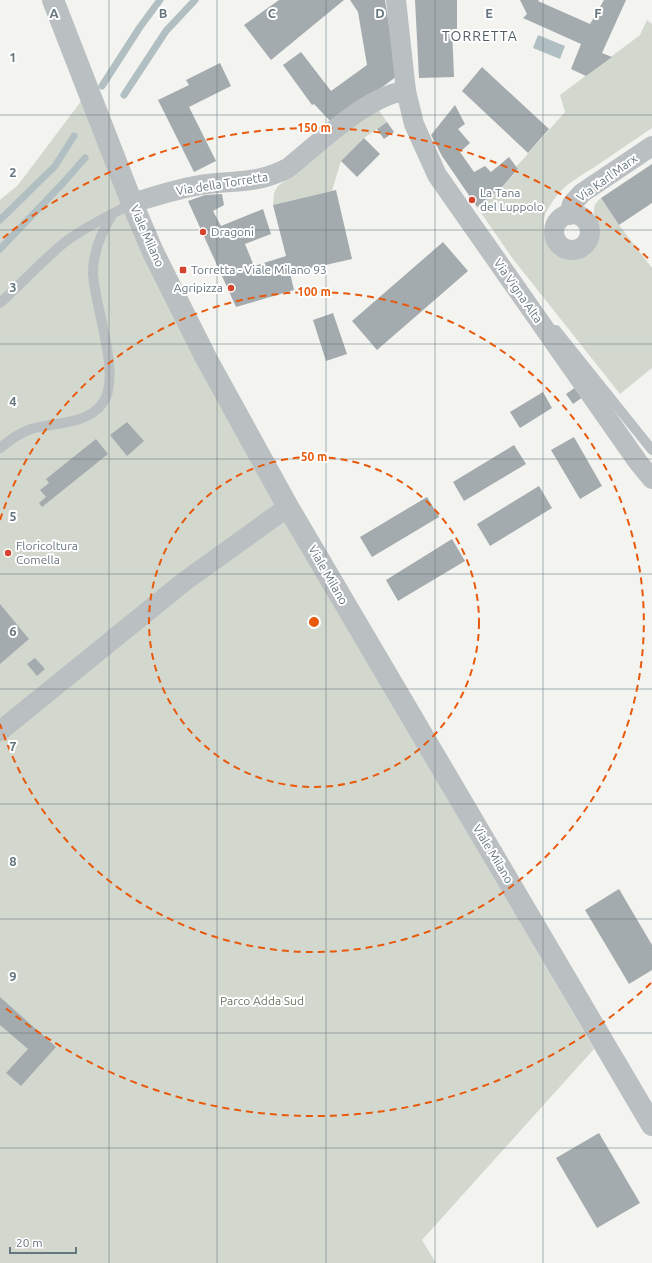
<svg xmlns="http://www.w3.org/2000/svg" width="652" height="1263" font-family="Ubuntu,sans-serif">
<style>
.green{fill:#d3d8cf}
.water{fill:#b2bfc2}
.lines{fill:none;stroke-linecap:round;stroke-linejoin:round}
.stream{stroke:#b2bfc2;stroke-width:7}
.building{fill:#a3abae}
.service{stroke:#babfc1;stroke-width:10}
.minor{stroke:#babfc1;stroke-width:20}
.tertiary{stroke:#babfc1;stroke-width:22}
.grid{fill:none;stroke:#65767e;stroke-width:1;stroke-opacity:0.55}
.ring{fill:none;stroke:#e8590c;stroke-width:2;stroke-dasharray:7 5}
.poi-dot{fill:#d4442f;stroke:#fff;stroke-width:1.5}
.labels{text-anchor:middle;stroke-width:4;stroke-linejoin:round;paint-order:stroke}
.street-label{font-size:12px;fill:#65767e;stroke:#fff}
.poi-label{font-size:12px;fill:#65767e;stroke:#fff;text-anchor:start}
.park-label{font-size:12px;fill:#697663;stroke:#fff}
.quarter-label{font-size:14px;letter-spacing:1px;fill:#525e64;stroke:#fff}
.grid-label{font-size:13px;text-anchor:middle;font-weight:bold;fill:#65767e;stroke:#fff;stroke-width:4;stroke-linejoin:round;paint-order:stroke}
.centre{fill:#e8590c;stroke:#fff;stroke-width:2}
.ring-label{font-size:12px;text-anchor:middle;font-weight:bold;fill:#e8590c;stroke:#fff;stroke-width:4;stroke-linejoin:round;paint-order:stroke}
</style>
<rect width="100%" height="100%" fill="#f3f3f0"/>
<!-- green -->
<g class="green">
<path d="M 647,20 L 652,24 L 652,128 C 633,141 615,153 596,166 C 582,175 565,184 555,198 C 551,204 545,212 544,219 C 544,225 543,235 546,241 C 554,255 573,265 587,254 C 615,234 580,214 601,198 L 619,225 L 652,268 L 652,368 L 620,394 L 513,259 L 477,207 L 502,187 L 518,170 L 516,167 L 565,112 L 560,95 L 640,35 Z"/>
<path d="M 82,100 L 277,508 L 594,1049 L 422,1240 L 436,1263 L 0,1263 L 0,200 L 18,185 Z"/>
<path d="M 378,109 L 387,122 L 364,138 L 341,161 L 332,191 L 273,205 L 274,193 L 278,186 L 364,118 Z"/>
</g>
<!-- water -->
<path class="water" d="M 538,35 L 565,46 L 560,59 L 533,48 Z"/>
<g class="lines">
<!-- stream -->
<g class="stream">
<path d="M 102,86 L 140,27 L 160,0"/>
<path d="M 124,95 L 166,31 L 195,0"/>
<path d="M 0,220 L 55,166 L 74,136"/>
<path d="M 0,249 L 63,183 L 85,158"/>
</g>
</g>
<!-- building -->
<g class="building">
<path d="M 279,0 L 344,0 L 271,60 L 244,25 Z"/>
<path d="M 350,0 L 385,0 L 397,76 L 333,124 L 314,104 L 312,105 L 283,65 L 301,52 L 331,91 L 367,65 L 358,12 Z"/>
<path d="M 415,0 L 457,0 L 457,29 L 452,29 L 454,77 L 419,78 Z"/>
<path d="M 520,0 L 539,0 L 538,1 L 590,24 L 604,0 L 626,0 L 602,53 L 612,57 L 586,76 L 571,69 L 581,44 L 523,18 L 527,14 Z"/>
<path d="M 220,63 L 231,86 L 189,107 L 216,161 L 194,172 L 158,100 L 189,85 L 186,80 Z"/>
<path d="M 482,67 L 549,129 L 528,153 L 462,91 Z"/>
<path d="M 455,105 L 465,124 L 458,129 L 470,143 L 460,152 L 474,172 L 485,166 L 491,172 L 509,157 L 518,169 L 502,187 L 477,207 L 442,156 L 431,135 Z"/>
<path d="M 387,122 L 394,132 L 384,139 L 377,129 Z"/>
<path d="M 364,138 L 380,154 L 357,177 L 341,161 Z"/>
<path d="M 652,164 L 652,203 L 619,225 L 601,198 Z"/>
<path d="M 336,190 L 352,259 L 290,273 L 294,290 L 236,307 L 188,201 L 205,195 L 222,194 L 224,205 L 213,211 L 221,226 L 263,209 L 271,234 L 245,244 L 254,266 L 286,256 L 273,205 Z"/>
<path d="M 443,242 L 468,271 L 377,350 L 352,321 Z"/>
<path d="M 333,313 L 347,354 L 326,361 L 313,320 Z"/>
<path d="M 576,387 L 583,397 L 573,404 L 566,394 Z"/>
<path d="M 543,392 L 552,408 L 520,428 L 510,412 Z"/>
<path d="M 127,422 L 144,441 L 127,456 L 110,435 Z"/>
<path d="M 574,437 L 602,486 L 580,499 L 551,450 Z"/>
<path d="M 96,439 L 108,454 L 42,507 L 39,503 L 46,497 L 40,490 L 49,483 L 46,479 Z"/>
<path d="M 514,445 L 526,464 L 464,501 L 453,482 Z"/>
<path d="M 539,486 L 552,508 L 490,546 L 477,524 Z"/>
<path d="M 427,497 L 439,517 L 372,557 L 360,537 Z"/>
<path d="M 452,539 L 465,561 L 398,601 L 386,580 Z"/>
<path d="M 0,604 L 29,639 L 0,664 Z"/>
<path d="M 35,658 L 45,669 L 37,676 L 27,664 Z"/>
<path d="M 619,889 L 652,945 L 652,970 L 629,984 L 585,910 Z"/>
<path d="M 0,997 L 56,1047 L 21,1086 L 6,1073 L 28,1049 L 0,1025 Z"/>
<path d="M 599,1133 L 640,1203 L 597,1228 L 556,1158 Z"/>
</g>
<g class="lines">
<!-- service -->
<g class="service">
<path d="M 0,303 C 22,283 42,261 65,242 C 86,226 110,216 132,203"/>
<path d="M 556,330 L 652,450"/>
<path d="M 0,448 C 10,440 19,433 31,429 C 54,422 86,425 102,404 C 123,378 94,306 93,273 C 93,252 101,233 112,215"/>
</g>
<!-- minor -->
<g class="minor">
<path d="M 396,0 L 406,91 L 414,124 L 437,175 L 638,462 L 652,479"/>
<path d="M 132,203 C 156,196 182,187 207,184 C 239,180 257,184 288,168 C 318,144 369,94 406,91"/>
<circle cx="572" cy="232" r="18"/>
<path d="M 569,215 L 572,204 L 582,193 L 652,146"/>
<path d="M 0,731 L 185,581 L 288,507"/>
</g>
<!-- tertiary -->
<path class="tertiary" d="M 53,0 L 132,203 L 153,252 L 206,358 L 288,507 L 652,1125"/>
</g>
<!-- grid -->
<path class="grid" d="M 109,0 L 109,1263M 217,0 L 217,1263M 326,0 L 326,1263M 435,0 L 435,1263M 543,0 L 543,1263M 0,115 L 652,115M 0,230 L 652,230M 0,344 L 652,344M 0,459 L 652,459M 0,574 L 652,574M 0,689 L 652,689M 0,804 L 652,804M 0,919 L 652,919M 0,1033 L 652,1033M 0,1148 L 652,1148"/>
<!-- distance rings -->
<g class="ring">
<circle cx="314" cy="622" r="165"/>
<path d="M0 520A330 330 0 1 1 0 724"/>
<path d="M651 983A494 494 0 0 1 3 1006M3 238A494 494 0 0 1 651 261"/>
</g>
<!-- markers -->
<g class="poi-dot">
<circle cx="472" cy="200" r="4"/>
<circle cx="203" cy="232" r="4"/>
<rect x="179" y="266" width="8" height="8" rx="2"/>
<circle cx="231" cy="288" r="4"/>
<circle cx="8" cy="553" r="4"/>
</g>
<g class="labels">
<!-- street labels -->
<g class="street-label">
<text transform="translate(607 178) rotate(-36)" y="4">Via Karl Marx</text>
<text transform="translate(222 184) rotate(-9)" y="4">Via della Torretta</text>
<text transform="translate(147 236) rotate(66)" y="4">Viale Milano</text>
<text transform="translate(518 291) rotate(55)" y="4">Via Vigna Alta</text>
<text transform="translate(328 575) rotate(60)" y="4">Viale Milano</text>
<text transform="translate(493 854) rotate(59)" y="4">Viale Milano</text>
</g>
<!-- poi labels -->
<g class="poi-label">
<text x="480" y="197">La Tana<tspan x="480" dy="14">del Luppolo</tspan></text>
<text x="211" y="236">Dragoni</text>
<text x="191" y="274">Torretta - Viale Milano 93</text>
<text x="223" y="292" text-anchor="end">Agripizza</text>
<text x="16" y="550">Floricoltura<tspan x="16" dy="14">Comella</tspan></text>
</g>
<!-- park labels -->
<g class="park-label">
<text x="262" y="1005">Parco Adda Sud</text>
</g>
<!-- quarter labels -->
<g class="quarter-label">
<text x="480" y="41">TORRETTA</text>
</g>
</g>
<g class="grid-label">
<text x="54" y="18">A</text>
<text x="163" y="18">B</text>
<text x="272" y="18">C</text>
<text x="380" y="18">D</text>
<text x="489" y="18">E</text>
<text x="598" y="18">F</text>
<text x="13" y="62">1</text>
<text x="13" y="177">2</text>
<text x="13" y="292">3</text>
<text x="13" y="406">4</text>
<text x="13" y="521">5</text>
<text x="13" y="636">6</text>
<text x="13" y="751">7</text>
<text x="13" y="866">8</text>
<text x="13" y="981">9</text>
</g>
<circle cx="314" cy="622" r="6" class="centre"/>
<g class="ring-label">
<text x="314" y="132">150 m</text>
<text x="314" y="296">100 m</text>
<text x="314" y="461">50 m</text>
</g>
<!-- scale -->
<path d="M10 1247v6h66v-6" fill="none" stroke="#65767e" stroke-width="2"/>
<text x="16" y="1247" font-size="12" fill="#65767e" stroke="#ffffff" stroke-width="3" paint-order="stroke">20 m</text>
</svg>
